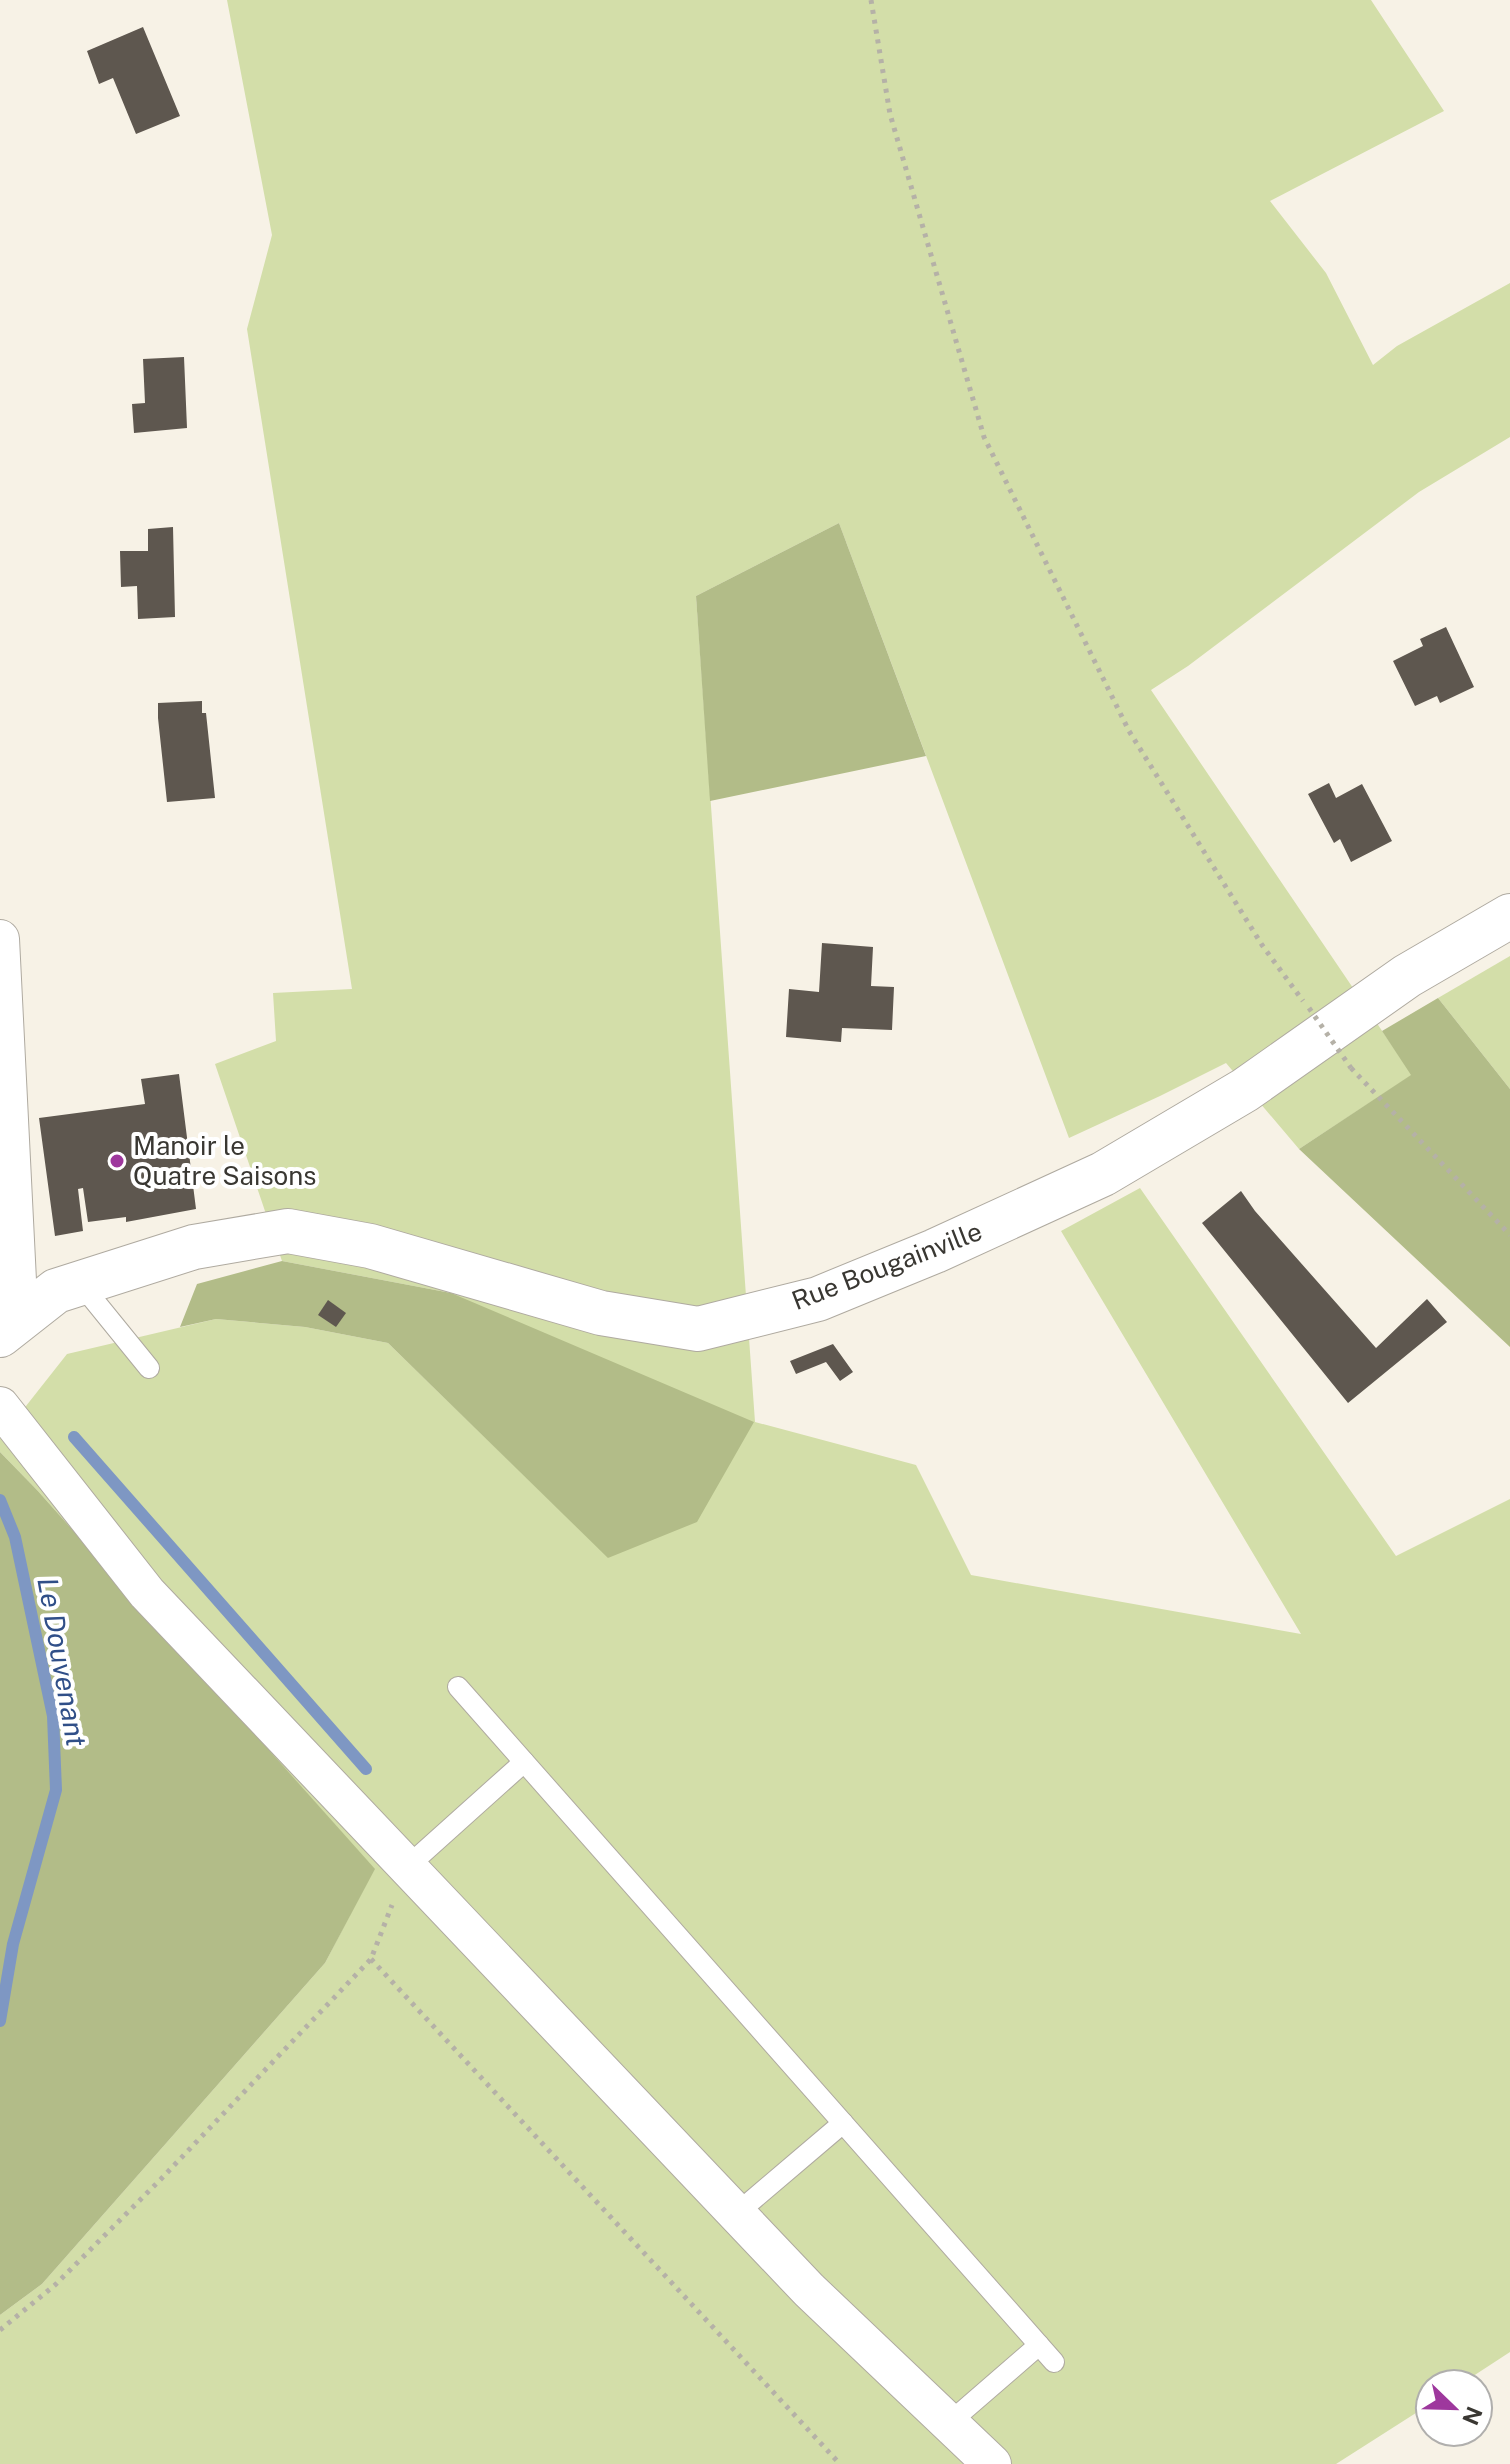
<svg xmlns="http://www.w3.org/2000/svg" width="1510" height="2464" font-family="'Public Sans',sans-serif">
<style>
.green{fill:#d3dea9}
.forest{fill:#b2bc88}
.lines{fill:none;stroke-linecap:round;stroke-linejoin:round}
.stream{stroke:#7e97c3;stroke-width:12}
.building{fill:#5e574f}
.service-casing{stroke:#afaaa0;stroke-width:22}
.minor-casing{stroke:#afaaa0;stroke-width:40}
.tertiary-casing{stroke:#afaaa0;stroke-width:46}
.path{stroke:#b5b1a7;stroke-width:5;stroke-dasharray:4 6;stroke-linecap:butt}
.service{stroke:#fff;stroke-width:20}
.minor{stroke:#fff;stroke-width:38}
.tertiary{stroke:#fff;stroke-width:44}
.path-bridge{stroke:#b5b1a7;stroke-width:5;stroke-dasharray:4 6;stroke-linecap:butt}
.poi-dot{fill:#9e389d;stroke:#fff;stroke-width:3}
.labels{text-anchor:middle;stroke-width:8;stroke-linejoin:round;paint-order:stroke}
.poi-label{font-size:26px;fill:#393732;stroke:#fff;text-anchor:start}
.street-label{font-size:26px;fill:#393732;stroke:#fff}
.water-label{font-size:28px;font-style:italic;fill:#304f88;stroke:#fff}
</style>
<rect width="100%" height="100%" fill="#f7f2e6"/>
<!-- green -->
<g class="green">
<path d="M 227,0 L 1371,0 L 1444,111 L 1270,201 L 1326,273 L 1373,365 L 1397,346 L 1510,283 L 1510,437 L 1419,492 L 1188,666 L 1151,690 L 1412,1075 L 1299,1149 L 1226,1063 L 1160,1096 L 1069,1138 L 839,523 L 696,596 L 755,1422 L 916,1465 L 971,1575 L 1301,1634 L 1061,1231 L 1140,1188 L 1396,1556 L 1510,1499 L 1510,2352 L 1461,2384 L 1430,2384 L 1430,2404 L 1336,2464 L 0,2464 L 0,2315 L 42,2284 L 325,1963 L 374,1869 L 37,1490 L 0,1452 L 0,1439 L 67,1354 L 216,1319 L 305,1327 L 388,1343 L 609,1558 L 451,1293 L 282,1261 L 215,1064 L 276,1041 L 273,993 L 352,989 L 247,329 L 272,235 Z"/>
<path d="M 1510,956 L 1510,1089 L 1438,998 Z"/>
</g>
<!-- forest -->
<g class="forest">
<path d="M 839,523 L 926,756 L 710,801 L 696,596 Z"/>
<path d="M 1438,998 L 1510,1089 L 1510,1347 L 1299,1149 L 1411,1075 L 1382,1031 Z"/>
<path d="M 282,1261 L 451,1293 L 754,1422 L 697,1522 L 608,1558 L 388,1343 L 305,1327 L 216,1319 L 180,1327 L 197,1284 Z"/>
<path d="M 0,1452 L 37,1490 L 375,1869 L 325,1963 L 42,2284 L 0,2315 Z"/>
</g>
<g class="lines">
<!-- stream -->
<g class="stream">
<path d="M 74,1437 L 366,1769"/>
<path d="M 0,1500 L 15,1537 L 53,1716 L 56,1790 L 13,1944 L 0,2021"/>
</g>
</g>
<!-- building -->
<g class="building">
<path d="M 143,27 L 180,116 L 136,134 L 113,78 L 99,84 L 87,51 Z"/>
<path d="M 184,357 L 187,428 L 134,433 L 132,404 L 145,403 L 143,359 Z"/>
<path d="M 173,527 L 175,617 L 138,619 L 137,586 L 121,587 L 120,551 L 148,551 L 148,529 Z"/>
<path d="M 1446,627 L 1474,687 L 1440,703 L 1437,696 L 1415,706 L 1393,661 L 1423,646 L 1420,639 Z"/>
<path d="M 202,701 L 202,713 L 206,713 L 215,798 L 167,802 L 158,718 L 158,703 Z"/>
<path d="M 1329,783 L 1336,798 L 1362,784 L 1392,841 L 1351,862 L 1340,839 L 1334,843 L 1308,794 Z"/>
<path d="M 822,943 L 873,947 L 871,986 L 894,987 L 892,1030 L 842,1028 L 841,1042 L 786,1037 L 789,989 L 819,992 Z"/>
<path d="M 179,1074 L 196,1209 L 126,1222 L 126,1217 L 88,1222 L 83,1188 L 78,1189 L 83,1231 L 55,1236 L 39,1118 L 145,1104 L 141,1079 Z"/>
<path d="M 1241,1191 L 1255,1211 L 1376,1348 L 1427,1299 L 1447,1322 L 1348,1403 L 1202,1223 Z"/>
<path d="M 328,1300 L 346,1313 L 336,1327 L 318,1315 Z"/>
<path d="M 833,1344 L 853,1372 L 840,1381 L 826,1362 L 796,1374 L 790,1361 Z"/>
</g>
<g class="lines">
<!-- service casing -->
<g class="service-casing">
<g id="service">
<path d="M 80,1283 L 149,1368"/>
<path d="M 458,1687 L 1054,2362"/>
<path d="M 407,1867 L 524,1762"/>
<path d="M 736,2214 L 843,2123"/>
<path d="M 949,2423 L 1039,2345"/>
</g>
</g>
<!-- minor casing -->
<g class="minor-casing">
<g id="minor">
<path d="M 0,939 L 19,1321"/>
<path d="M 0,1406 L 147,1593 L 809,2290 L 992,2464"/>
</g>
</g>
<!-- tertiary casing -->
<g class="tertiary-casing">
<path id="tertiary" d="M 0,1335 L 56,1291 L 194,1247 L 288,1231 L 370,1246 L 601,1313 L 698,1329 L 818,1299 L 935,1251 L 1103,1174 L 1245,1090 L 1407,976 L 1510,916"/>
</g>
<!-- path -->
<g class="path">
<path d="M 871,0 L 890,114 L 984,437 L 1129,731 L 1262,945 L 1303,1001"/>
<path d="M 1351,1068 L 1510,1235"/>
<path d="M 371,1959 L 840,2464"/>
<path d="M 0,2330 L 55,2285 L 161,2179 L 371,1959 L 392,1905"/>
</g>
<!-- service -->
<use href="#service" class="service"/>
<!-- minor -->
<use href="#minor" class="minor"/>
<!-- tertiary -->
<use href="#tertiary" class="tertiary"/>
<!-- path-bridge -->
<path class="path-bridge" d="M 1309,1008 L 1351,1068"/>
</g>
<!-- markers -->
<circle class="poi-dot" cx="117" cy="1161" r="8"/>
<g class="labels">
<!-- poi labels -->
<g class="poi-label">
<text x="133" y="1155">Manoir le<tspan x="133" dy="30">Quatre Saisons</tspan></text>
</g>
<!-- street labels -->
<g class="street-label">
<text transform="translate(887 1266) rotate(-21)" y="9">Rue Bougainville</text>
</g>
<!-- water labels -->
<g class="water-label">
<text transform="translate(62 1662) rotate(80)" y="10">Le Douvenant</text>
</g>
</g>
<!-- north arrow -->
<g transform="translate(1454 2408) rotate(113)"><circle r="38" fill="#ffffff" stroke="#b0afad" stroke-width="2"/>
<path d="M0-6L14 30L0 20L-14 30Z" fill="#9e389d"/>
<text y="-12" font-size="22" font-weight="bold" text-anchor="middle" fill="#393732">N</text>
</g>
</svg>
